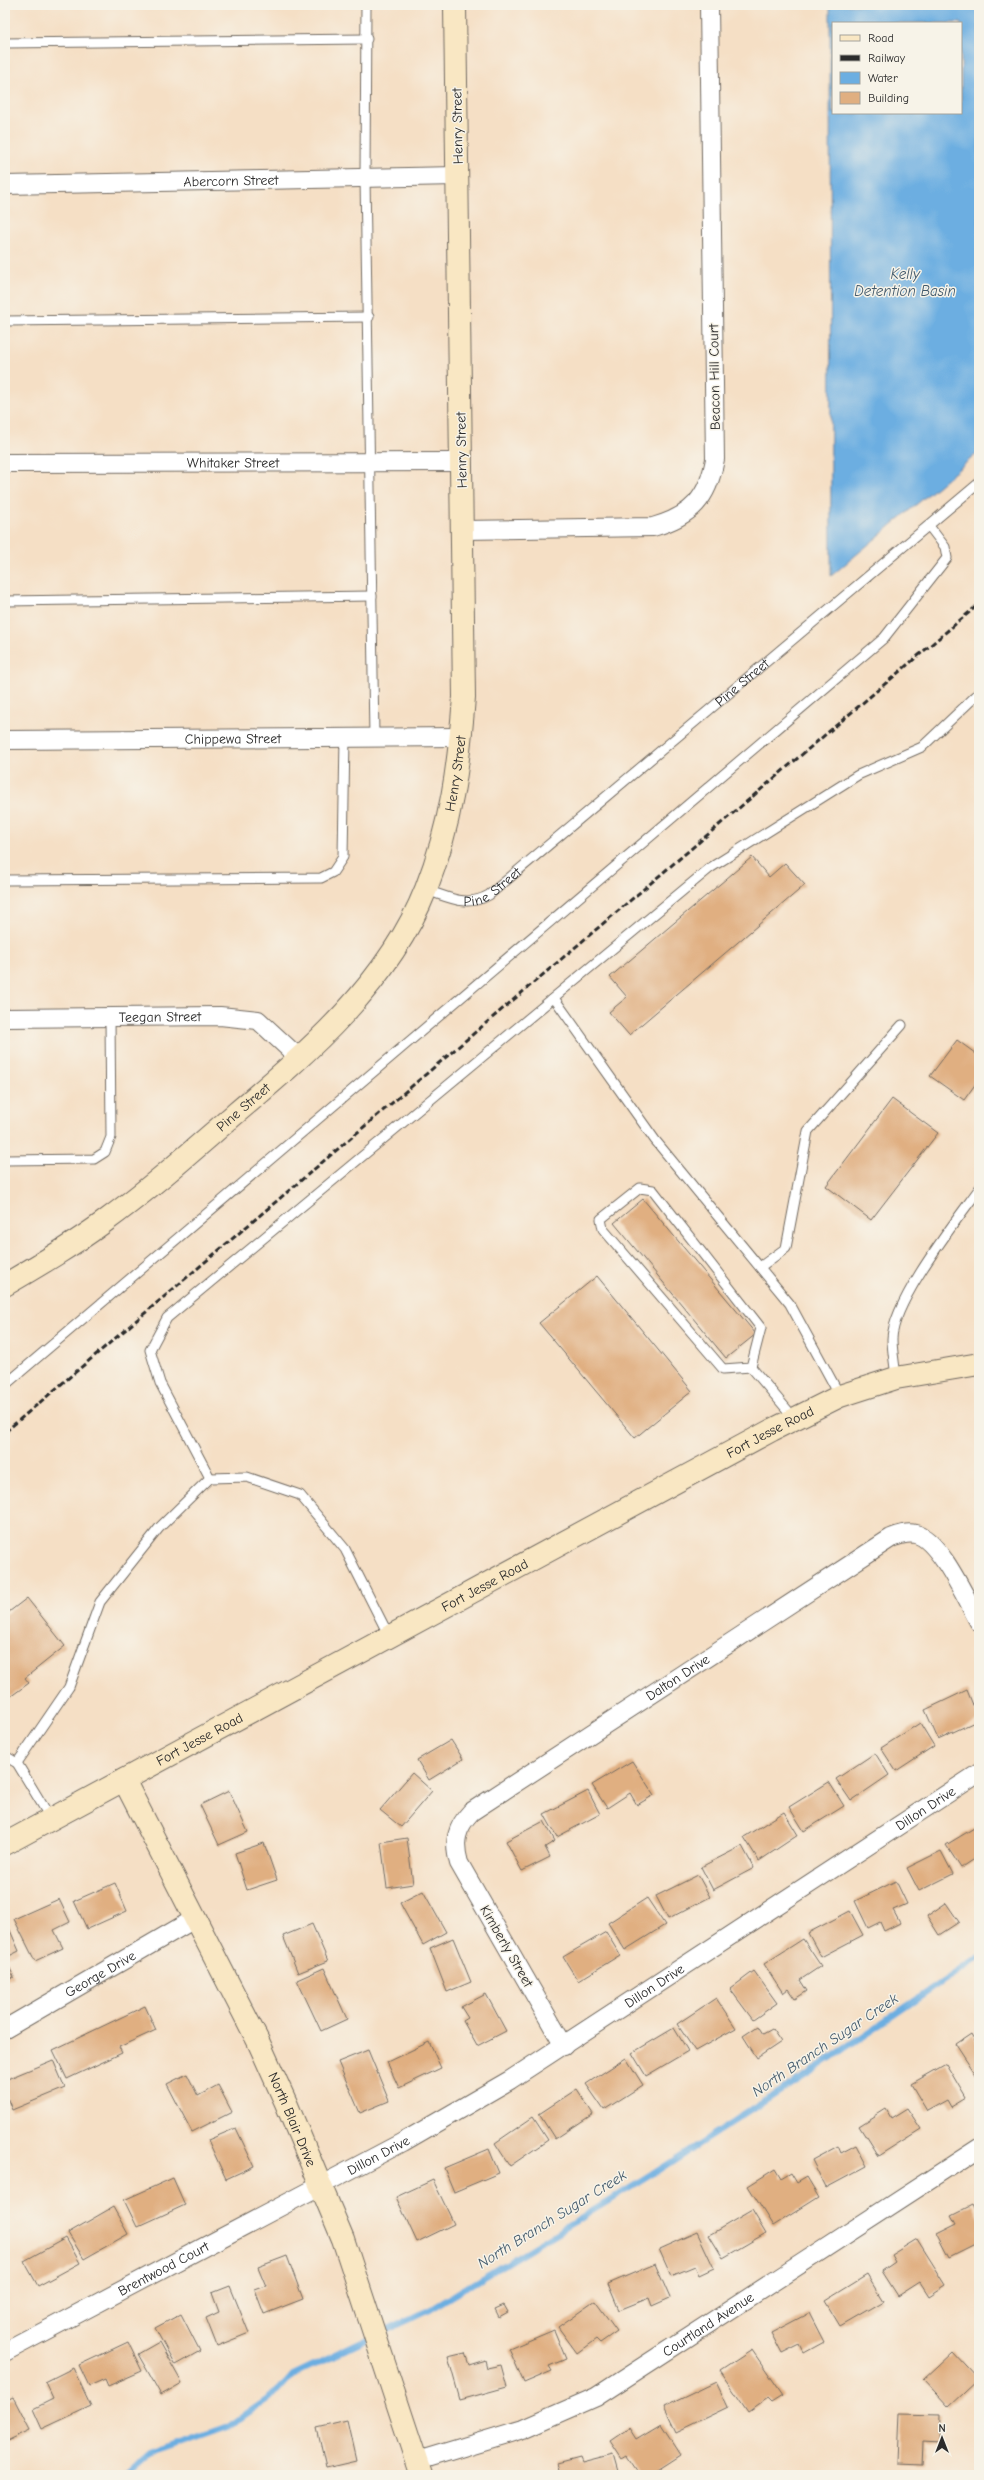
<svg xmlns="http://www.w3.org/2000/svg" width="984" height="2480" font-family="'Comic Neue',sans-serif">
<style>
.water{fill:#6caee1;stroke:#4c6c86;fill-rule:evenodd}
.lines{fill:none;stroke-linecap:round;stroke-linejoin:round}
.stream{stroke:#6caee1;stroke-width:6}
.building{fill:#e0af81}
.lane-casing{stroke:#726a61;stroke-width:11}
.street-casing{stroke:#726a61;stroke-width:20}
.secondary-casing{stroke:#726a61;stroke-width:24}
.lane{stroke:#fff;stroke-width:9}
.street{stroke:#fff;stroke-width:18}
.secondary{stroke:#f9e7c3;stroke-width:22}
.rail{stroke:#2b2b2b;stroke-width:3;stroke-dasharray:6 3;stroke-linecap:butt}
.labels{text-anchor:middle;stroke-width:3;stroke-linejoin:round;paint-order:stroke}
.street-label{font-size:14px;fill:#2b2b2b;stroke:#f7f3e8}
.water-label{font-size:15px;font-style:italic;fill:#42596b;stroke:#f7f3e8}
</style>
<rect width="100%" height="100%" fill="#f7f3e8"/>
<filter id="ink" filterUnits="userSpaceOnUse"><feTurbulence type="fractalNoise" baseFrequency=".025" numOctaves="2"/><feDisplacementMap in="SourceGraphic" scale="8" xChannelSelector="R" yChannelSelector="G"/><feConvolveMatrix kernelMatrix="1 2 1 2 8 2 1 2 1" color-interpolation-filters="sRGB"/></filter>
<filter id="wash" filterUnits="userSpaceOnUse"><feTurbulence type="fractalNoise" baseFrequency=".012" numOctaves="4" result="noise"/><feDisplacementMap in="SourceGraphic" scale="16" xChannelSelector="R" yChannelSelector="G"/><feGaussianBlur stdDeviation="0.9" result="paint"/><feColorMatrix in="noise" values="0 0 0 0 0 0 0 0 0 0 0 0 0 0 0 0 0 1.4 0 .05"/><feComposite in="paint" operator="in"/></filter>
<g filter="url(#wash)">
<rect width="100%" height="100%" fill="#f5dfc5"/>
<!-- water -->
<path class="water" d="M 830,5 L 979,5 L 979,452 L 831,576 ZM 833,23 L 961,23 L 961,113 L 833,113 Z"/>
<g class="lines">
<!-- stream -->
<path class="stream" d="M 126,2475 L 149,2455 L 228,2427 L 279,2391 L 293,2375 L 429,2310 L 548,2238 L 651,2175 L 810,2072 L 979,1957"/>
</g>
<g id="blocks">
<!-- building -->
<g class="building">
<path d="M 752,857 L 769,877 L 785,863 L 805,885 L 629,1035 L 609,1012 L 627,997 L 610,977 Z"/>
<path d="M 957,1040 L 979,1056 L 979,1079 L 964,1100 L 930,1076 Z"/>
<path d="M 892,1099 L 938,1133 L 871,1220 L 826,1186 Z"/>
<path d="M 643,1199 L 756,1334 L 726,1358 L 614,1223 Z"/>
<path d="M 597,1276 L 692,1391 L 635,1438 L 539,1323 Z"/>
<path d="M 27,1598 L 65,1646 L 25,1678 L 29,1683 L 10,1697 L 8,1694 L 5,1696 L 5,1615 Z"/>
<path d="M 967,1690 L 979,1720 L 938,1739 L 925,1710 Z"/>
<path d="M 920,1723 L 934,1746 L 896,1771 L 881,1748 Z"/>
<path d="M 451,1740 L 463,1759 L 429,1780 L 417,1760 Z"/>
<path d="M 875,1753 L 889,1775 L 851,1801 L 836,1779 Z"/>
<path d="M 632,1761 L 654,1795 L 637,1805 L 630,1793 L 607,1808 L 592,1785 Z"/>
<path d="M 412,1773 L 432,1791 L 401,1827 L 380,1810 Z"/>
<path d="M 829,1782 L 844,1806 L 804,1831 L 789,1807 Z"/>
<path d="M 229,1791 L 248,1832 L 219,1845 L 200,1805 Z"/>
<path d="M 588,1791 L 600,1814 L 557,1837 L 544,1814 Z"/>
<path d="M 784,1812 L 798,1835 L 759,1861 L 744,1837 Z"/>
<path d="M 544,1821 L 555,1841 L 545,1847 L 550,1857 L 522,1871 L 506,1841 Z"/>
<path d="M 979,1825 L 979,1856 L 961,1868 L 946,1845 Z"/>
<path d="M 407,1838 L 413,1884 L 387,1888 L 381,1842 Z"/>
<path d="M 264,1843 L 277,1880 L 247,1890 L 235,1853 Z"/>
<path d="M 742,1846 L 754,1868 L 713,1890 L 701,1867 Z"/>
<path d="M 941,1851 L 953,1874 L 919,1891 L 907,1868 Z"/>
<path d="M 698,1875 L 710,1897 L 668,1919 L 656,1896 Z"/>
<path d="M 896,1881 L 907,1904 L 893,1910 L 900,1923 L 884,1931 L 880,1922 L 868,1928 L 855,1901 Z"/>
<path d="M 115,1883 L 127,1911 L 87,1929 L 74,1901 Z"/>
<path d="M 423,1891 L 446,1932 L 423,1945 L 400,1903 Z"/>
<path d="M 647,1898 L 665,1925 L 625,1950 L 608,1923 Z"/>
<path d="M 59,1899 L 70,1922 L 54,1930 L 63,1948 L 35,1961 L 14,1919 Z"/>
<path d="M 946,1903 L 959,1922 L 939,1935 L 927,1916 Z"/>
<path d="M 850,1911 L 863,1935 L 821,1957 L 808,1933 Z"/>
<path d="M 312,1924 L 328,1961 L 298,1973 L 283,1936 Z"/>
<path d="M 9,1928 L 19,1951 L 5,1958 L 14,1977 L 5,1981 L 5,1929 Z"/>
<path d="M 606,1932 L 620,1955 L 578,1981 L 563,1957 Z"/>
<path d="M 453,1938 L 471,1982 L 447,1992 L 430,1948 Z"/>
<path d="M 803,1939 L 821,1966 L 800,1980 L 807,1991 L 795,1999 L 788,1989 L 783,1993 L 764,1964 Z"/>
<path d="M 324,1968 L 347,2019 L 321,2031 L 297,1980 Z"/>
<path d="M 754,1971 L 777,2003 L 753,2020 L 730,1989 Z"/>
<path d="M 486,1994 L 506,2031 L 477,2046 L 463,2021 L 468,2018 L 461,2007 Z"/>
<path d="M 716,1998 L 736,2028 L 695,2051 L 677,2024 Z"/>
<path d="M 145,2006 L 156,2030 L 119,2047 L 122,2053 L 67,2079 L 53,2050 Z"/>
<path d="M 758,2026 L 763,2034 L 772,2029 L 781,2042 L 757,2058 L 743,2036 Z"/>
<path d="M 674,2028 L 688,2051 L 646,2076 L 632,2053 Z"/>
<path d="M 971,2034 L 977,2045 L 979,2044 L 979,2079 L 956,2044 Z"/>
<path d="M 429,2042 L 441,2068 L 399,2088 L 387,2062 Z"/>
<path d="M 368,2050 L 389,2101 L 360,2113 L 338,2062 Z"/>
<path d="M 626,2058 L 643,2085 L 604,2110 L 586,2084 Z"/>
<path d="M 53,2060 L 65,2088 L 12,2110 L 5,2092 L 5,2080 Z"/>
<path d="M 946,2064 L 966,2098 L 951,2107 L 947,2100 L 927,2111 L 911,2084 Z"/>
<path d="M 187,2074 L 198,2096 L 218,2085 L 232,2112 L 192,2132 L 167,2084 Z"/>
<path d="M 577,2089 L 593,2114 L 555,2139 L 539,2114 Z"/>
<path d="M 907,2108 L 921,2129 L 878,2156 L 859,2126 L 886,2109 L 891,2118 Z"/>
<path d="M 533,2117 L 548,2140 L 510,2166 L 495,2143 Z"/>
<path d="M 236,2128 L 254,2166 L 226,2179 L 208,2140 Z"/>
<path d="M 856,2145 L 867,2166 L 826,2188 L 812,2160 L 838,2146 L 841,2153 Z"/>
<path d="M 489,2149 L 499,2173 L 454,2192 L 444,2168 Z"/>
<path d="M 775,2169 L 781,2179 L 791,2173 L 797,2183 L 807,2177 L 819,2197 L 773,2226 L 748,2186 Z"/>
<path d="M 173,2178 L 185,2205 L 137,2227 L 124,2200 Z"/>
<path d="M 433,2180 L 454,2224 L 417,2242 L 396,2197 Z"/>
<path d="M 972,2205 L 979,2219 L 979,2242 L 949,2257 L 937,2234 L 957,2224 L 952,2215 Z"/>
<path d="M 113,2207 L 128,2234 L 84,2259 L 68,2233 Z"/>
<path d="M 752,2210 L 766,2233 L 723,2258 L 709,2235 Z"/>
<path d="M 697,2232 L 714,2268 L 699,2275 L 695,2266 L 671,2276 L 659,2249 Z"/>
<path d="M 66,2238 L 80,2263 L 38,2286 L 24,2261 Z"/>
<path d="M 917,2239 L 946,2285 L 929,2296 L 920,2282 L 898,2296 L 882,2271 L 895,2262 L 891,2255 Z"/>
<path d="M 287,2256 L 303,2299 L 264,2314 L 255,2290 L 266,2286 L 258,2267 Z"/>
<path d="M 655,2264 L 670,2298 L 652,2306 L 649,2298 L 619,2310 L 608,2284 Z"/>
<path d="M 867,2275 L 883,2301 L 840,2326 L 825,2301 Z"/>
<path d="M 230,2286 L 249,2333 L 217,2346 L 206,2318 L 219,2312 L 212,2293 Z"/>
<path d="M 595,2301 L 617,2331 L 600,2343 L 596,2339 L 577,2353 L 558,2327 Z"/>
<path d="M 504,2305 L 508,2312 L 499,2317 L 495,2309 Z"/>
<path d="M 809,2313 L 824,2342 L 804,2353 L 800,2345 L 782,2354 L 771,2333 Z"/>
<path d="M 181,2314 L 200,2351 L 175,2365 L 155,2328 Z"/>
<path d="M 554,2330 L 566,2359 L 549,2366 L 552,2371 L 524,2383 L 509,2349 Z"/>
<path d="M 128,2342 L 142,2371 L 108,2386 L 105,2379 L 89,2386 L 79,2365 Z"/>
<path d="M 159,2342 L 182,2383 L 161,2395 L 138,2354 Z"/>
<path d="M 752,2350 L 783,2395 L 772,2402 L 768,2398 L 748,2412 L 720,2371 Z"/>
<path d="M 953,2352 L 978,2379 L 948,2407 L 923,2380 Z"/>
<path d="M 465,2353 L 469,2365 L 485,2360 L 487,2368 L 501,2365 L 507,2387 L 460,2400 L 448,2357 Z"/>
<path d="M 73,2368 L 91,2406 L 42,2429 L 33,2409 L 53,2399 L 45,2382 Z"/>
<path d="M 716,2382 L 728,2407 L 676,2432 L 664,2407 Z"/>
<path d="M 13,2397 L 30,2430 L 5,2442 L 5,2401 Z"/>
<path d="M 900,2414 L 941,2415 L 940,2442 L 923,2441 L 922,2464 L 898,2463 Z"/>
<path d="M 347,2421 L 356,2461 L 326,2468 L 317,2428 Z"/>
<path d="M 661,2424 L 681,2455 L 650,2475 L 640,2475 L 627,2456 L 622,2459 L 610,2441 L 629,2428 L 636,2439 Z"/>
<path d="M 613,2454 L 619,2475 L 560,2475 L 557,2463 L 580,2457 L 582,2462 Z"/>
<path d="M 946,2472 L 947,2475 L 937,2475 Z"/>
</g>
</g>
</g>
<g filter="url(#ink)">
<use href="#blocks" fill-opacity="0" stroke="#726a61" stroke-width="1"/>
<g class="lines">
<!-- lane casing -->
<g class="lane-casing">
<g id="lane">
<path d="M 366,5 L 365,178 L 374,736"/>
<path d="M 5,43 L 367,39"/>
<path d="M 5,321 L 369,317"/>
<path d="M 5,601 L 372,596"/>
<path d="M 5,880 L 321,878 L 333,872 L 343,857 L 345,738"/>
<path id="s1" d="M 426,890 C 449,897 466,908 489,895 L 979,483"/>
<path d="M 554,998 L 655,1140 L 790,1304 L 840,1396"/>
<path d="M 5,1160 L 94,1159 L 105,1152 L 111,1137 L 110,1017"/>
<path d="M 760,1267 L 786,1248 L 808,1131 L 902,1025"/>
<path d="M 751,1367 L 761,1328 L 653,1190 L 640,1188 L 601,1219 L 603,1229 L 723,1369 L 751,1367 L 795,1419"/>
<path d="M 896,1378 C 895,1365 892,1351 892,1339 C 893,1301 956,1221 979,1189"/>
<path d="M 5,1385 L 884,638 L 947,558 L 945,547 L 929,526"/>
<path d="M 210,1478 L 160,1383 L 150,1350 L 167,1318 L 710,868 L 858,775 L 922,747 L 979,693"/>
<path d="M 5,1756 L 17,1763 L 51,1819"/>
<path d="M 17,1763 L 69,1687 L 100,1602 L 159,1528 L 210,1478 L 247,1477 L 300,1495 L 345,1549 L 389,1636"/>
</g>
</g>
<!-- street casing -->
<g class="street-casing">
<g id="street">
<path id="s2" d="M 5,185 L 457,176"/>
<path id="s3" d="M 5,463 L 462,462"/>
<path d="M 462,530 L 653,527 C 692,516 708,498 715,459 L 709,5"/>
<path id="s4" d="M 5,740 L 461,737"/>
<path id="s5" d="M 5,1018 L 220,1016 L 258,1020 L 299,1058"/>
<path id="s6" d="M 5,2029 L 196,1918"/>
<path id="s7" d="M 564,2046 L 459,1863 C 453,1842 456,1828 471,1812 L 891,1538 C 899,1535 907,1532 915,1534 C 939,1538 967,1601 979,1622"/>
<path id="s8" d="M 5,2352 L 403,2142 L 510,2080 L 979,1773"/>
<path id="s9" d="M 417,2461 L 523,2429 L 596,2397 L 979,2148"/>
</g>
</g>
<!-- secondary casing -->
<g class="secondary-casing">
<g id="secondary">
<path id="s10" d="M 5,1285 C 39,1265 73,1245 104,1222 C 150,1189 192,1151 235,1114 C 309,1051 389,983 426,889 C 451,825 459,765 464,697 L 455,5"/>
<path id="s11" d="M 124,1780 L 258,2041 L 286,2103 L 343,2239 L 421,2475"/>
<path id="s12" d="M 5,1844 L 772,1430 L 840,1396 L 896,1378 L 979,1364"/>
</g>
</g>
<!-- lane -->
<use href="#lane" class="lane"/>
<!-- street -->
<use href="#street" class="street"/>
<!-- secondary -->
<use href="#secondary" class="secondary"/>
<!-- rail -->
<path class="rail" d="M 5,1432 L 979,604"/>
</g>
</g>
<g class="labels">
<!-- street labels -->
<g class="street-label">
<text transform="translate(457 126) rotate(-91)" y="5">Henry Street</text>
<text dy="5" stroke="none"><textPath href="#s2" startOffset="226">Abercorn Street</textPath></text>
<text transform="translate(714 377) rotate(-91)" y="5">Beacon Hill Court</text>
<text transform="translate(461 450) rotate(-91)" y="5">Henry Street</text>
<text dy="5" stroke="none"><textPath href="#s3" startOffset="228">Whitaker Street</textPath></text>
<text dy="5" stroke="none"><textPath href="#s1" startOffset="396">Pine Street</textPath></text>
<text dy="5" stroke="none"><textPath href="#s4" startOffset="228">Chippewa Street</textPath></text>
<text dy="5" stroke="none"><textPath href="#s10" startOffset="705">Henry Street</textPath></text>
<text dy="5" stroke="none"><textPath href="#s1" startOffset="72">Pine Street</textPath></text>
<text dy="5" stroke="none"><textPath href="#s5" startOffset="155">Teegan Street</textPath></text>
<text dy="5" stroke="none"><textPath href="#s10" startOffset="298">Pine Street</textPath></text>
<text dy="5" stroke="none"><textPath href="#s12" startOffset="869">Fort Jesse Road</textPath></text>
<text dy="5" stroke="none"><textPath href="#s12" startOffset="545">Fort Jesse Road</textPath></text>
<text dy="5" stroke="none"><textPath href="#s7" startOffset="513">Dalton Drive</textPath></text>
<text dy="5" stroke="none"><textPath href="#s12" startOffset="221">Fort Jesse Road</textPath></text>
<text dy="5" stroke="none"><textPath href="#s8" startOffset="1070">Dillon Drive</textPath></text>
<text transform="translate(507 1946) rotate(60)" y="5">Kimberly Street</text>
<text dy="5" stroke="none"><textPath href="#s6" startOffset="110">George Drive</textPath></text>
<text dy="5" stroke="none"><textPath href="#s8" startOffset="746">Dillon Drive</textPath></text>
<text dy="5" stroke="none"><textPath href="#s11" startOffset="379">North Blair Drive</textPath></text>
<text dy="5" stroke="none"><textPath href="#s8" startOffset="422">Dillon Drive</textPath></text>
<text dy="5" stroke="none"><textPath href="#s8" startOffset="179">Brentwood Court</textPath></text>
<text dy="5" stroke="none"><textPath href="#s9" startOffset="324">Courtland Avenue</textPath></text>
</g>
<!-- water labels -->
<g class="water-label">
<text x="905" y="279">Kelly<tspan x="905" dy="17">Detention Basin</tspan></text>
<text transform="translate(825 2045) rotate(-34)" y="5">North Branch Sugar Creek</text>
<text transform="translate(552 2219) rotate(-32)" y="5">North Branch Sugar Creek</text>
</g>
</g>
<!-- margin -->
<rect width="984" height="2480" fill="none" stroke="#f7f3e8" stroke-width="20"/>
<!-- legend -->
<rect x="832" y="22" width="130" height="92" fill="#f7f3e8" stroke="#a5a39c"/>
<rect x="840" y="35" width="20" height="6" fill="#f9e7c3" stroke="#a5a39c"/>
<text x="868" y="42" font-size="12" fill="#2b2b2b">Road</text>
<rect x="840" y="55" width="20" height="6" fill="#2b2b2b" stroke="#a5a39c"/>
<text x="868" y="62" font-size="12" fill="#2b2b2b">Railway</text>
<rect x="840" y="72" width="20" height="12" fill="#6caee1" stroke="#a5a39c"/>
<text x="868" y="82" font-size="12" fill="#2b2b2b">Water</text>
<rect x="840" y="92" width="20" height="12" fill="#e0af81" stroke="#a5a39c"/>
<text x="868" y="102" font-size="12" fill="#2b2b2b">Building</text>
<!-- north arrow -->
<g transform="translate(942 2438)" stroke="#f7f3e8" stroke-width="3" paint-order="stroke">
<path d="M0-3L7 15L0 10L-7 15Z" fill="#2b2b2b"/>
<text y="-6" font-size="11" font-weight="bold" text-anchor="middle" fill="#2b2b2b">N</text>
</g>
</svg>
